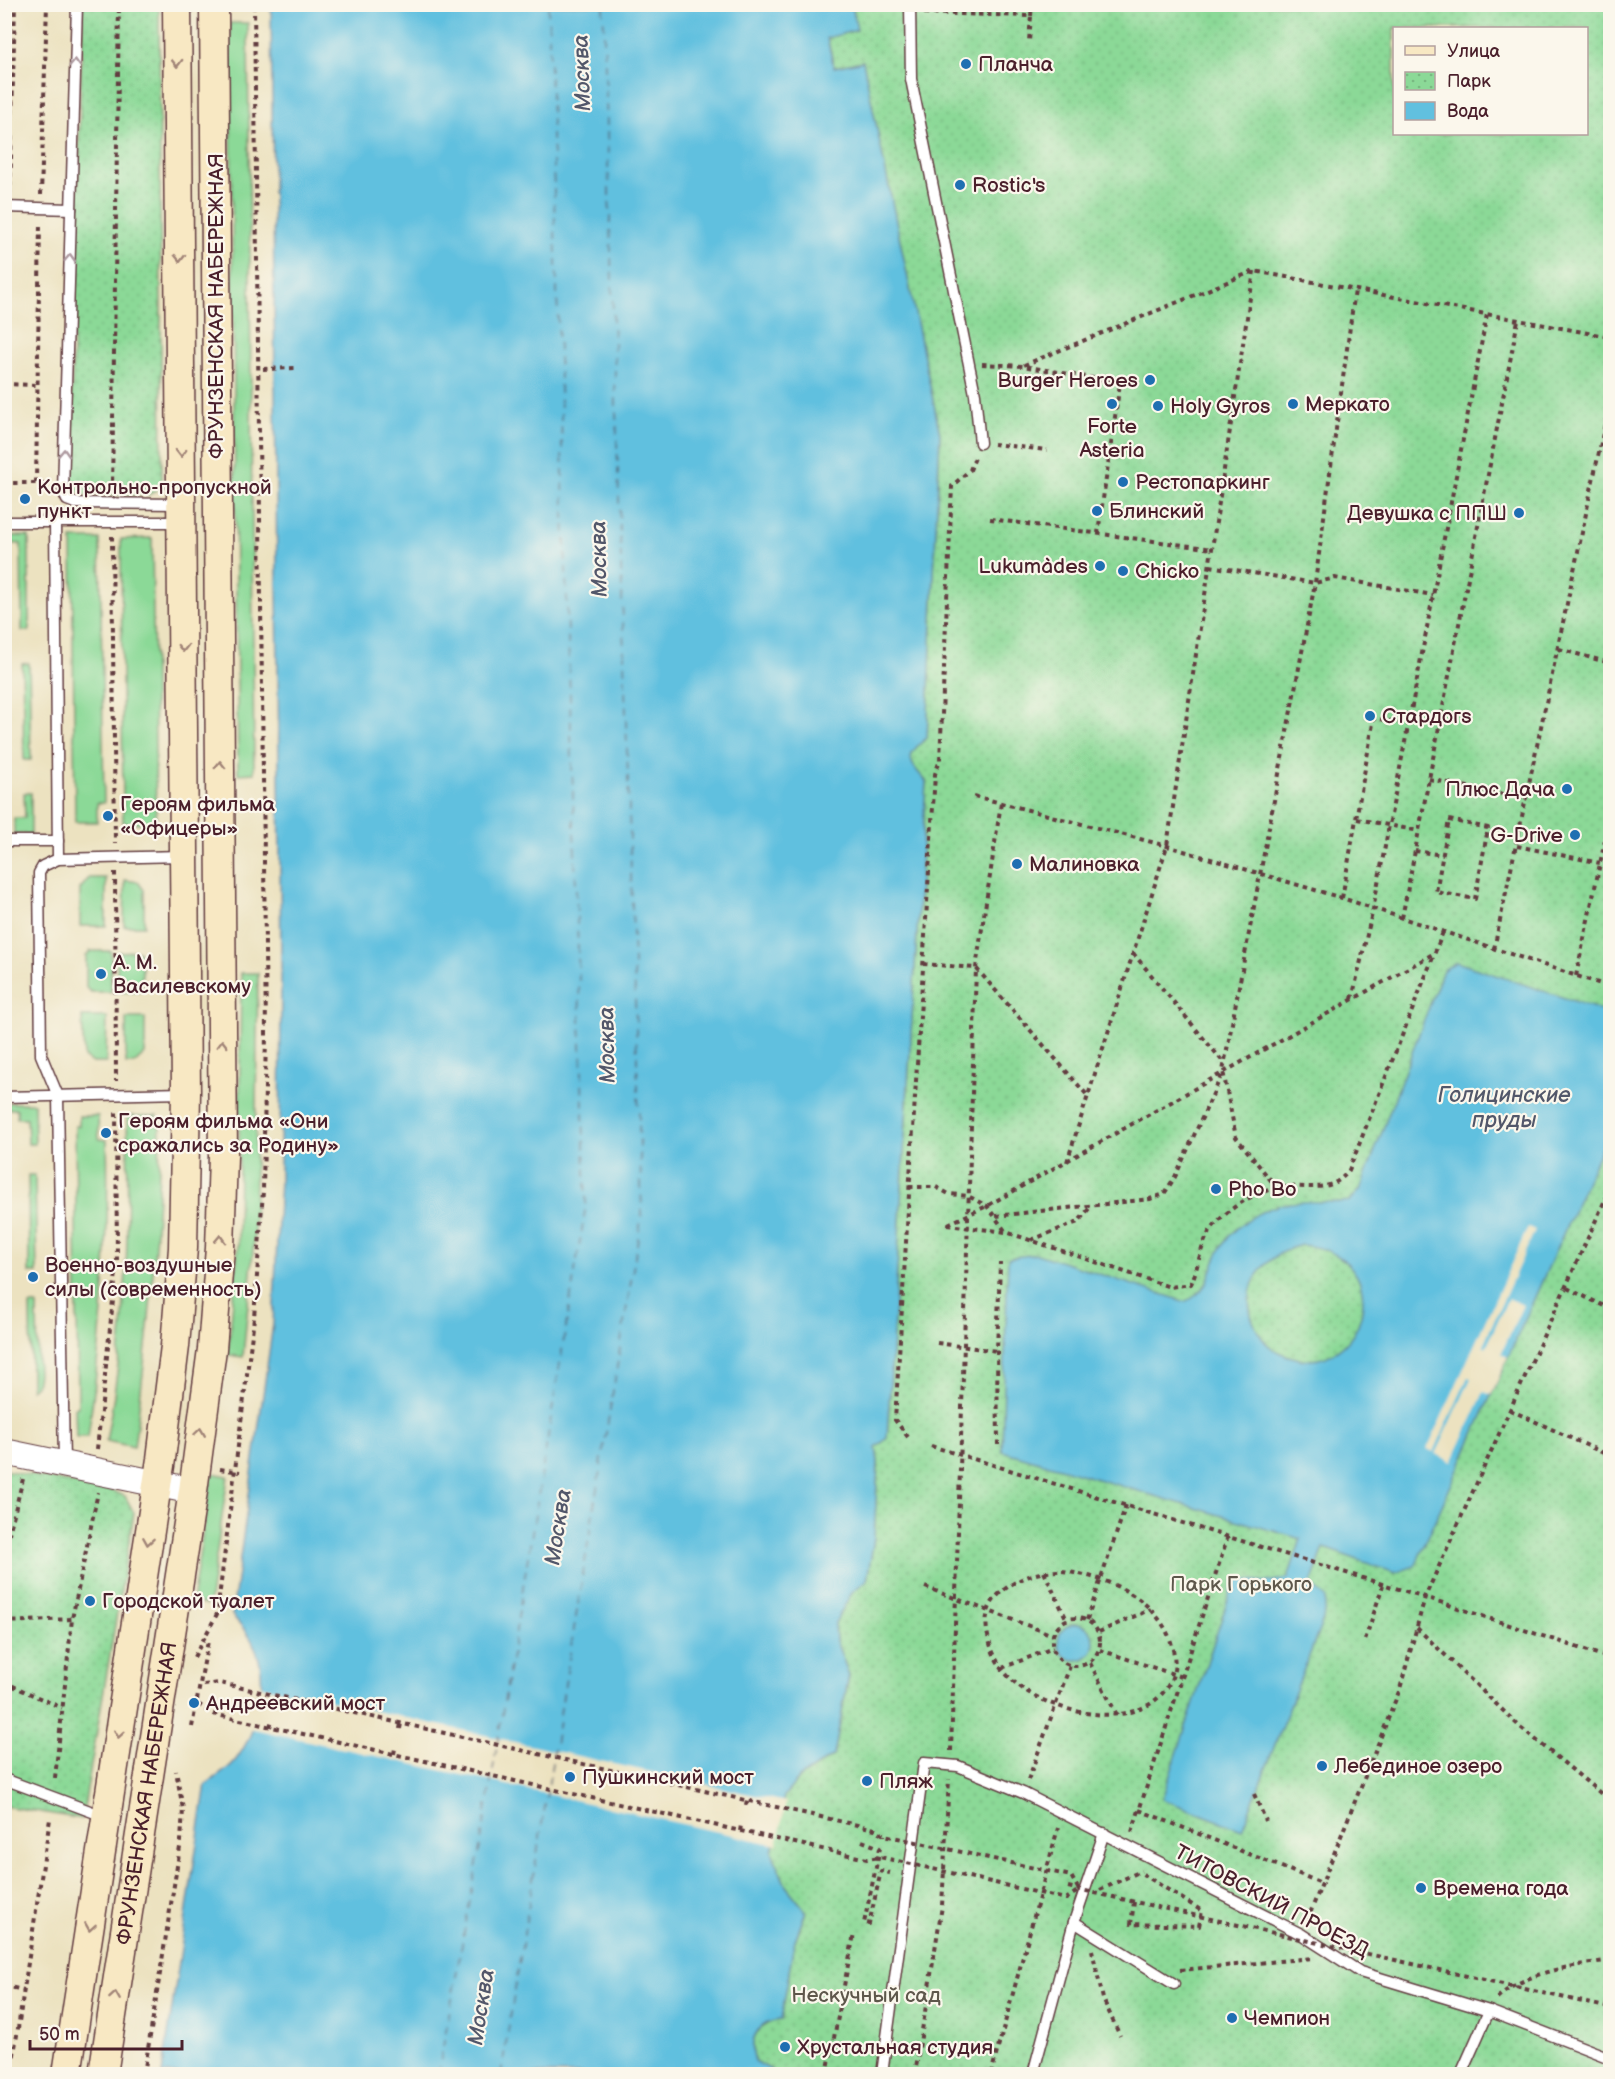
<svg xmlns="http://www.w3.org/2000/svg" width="1615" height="2079" font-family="'Balsamiq Sans',sans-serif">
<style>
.green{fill:#8bd997;stroke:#6a7c61;stroke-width:1.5}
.park{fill:url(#park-dots);stroke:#6a7c61;stroke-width:1.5;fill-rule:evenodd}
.water{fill:#61c0df;stroke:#567085;stroke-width:1.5;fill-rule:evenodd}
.pier{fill:#ece2c0}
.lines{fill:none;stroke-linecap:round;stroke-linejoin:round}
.ferry{stroke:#52576a;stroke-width:1.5;stroke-dasharray:8 6;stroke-linecap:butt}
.service-casing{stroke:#623c41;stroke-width:13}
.tertiary-casing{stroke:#623c41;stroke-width:28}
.secondary-casing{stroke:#623c41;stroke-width:31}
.path{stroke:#623c41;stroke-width:4;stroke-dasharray:4.5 4.5;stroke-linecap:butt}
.service{stroke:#fff;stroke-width:10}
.tertiary{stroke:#fff;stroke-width:26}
.secondary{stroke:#f8e8c3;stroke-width:28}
.path-bridge{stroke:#623c41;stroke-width:4;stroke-dasharray:4.5 4.5;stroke-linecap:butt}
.oneway{stroke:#ae9aa0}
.oneway2{stroke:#a18477}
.poi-dot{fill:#1f6fb2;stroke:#fbf7ec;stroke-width:2}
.labels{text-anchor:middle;stroke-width:4.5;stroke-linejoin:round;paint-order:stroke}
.poi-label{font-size:21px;fill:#4a1f2b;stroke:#fbf7ec;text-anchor:start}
.street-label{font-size:21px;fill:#4a1f2b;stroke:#fbf7ec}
.park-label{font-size:21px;fill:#5e574b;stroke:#fbf7ec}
.water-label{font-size:22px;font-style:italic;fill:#52576a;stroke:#fbf7ec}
</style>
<defs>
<pattern id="park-dots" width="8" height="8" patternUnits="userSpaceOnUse" patternTransform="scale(1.5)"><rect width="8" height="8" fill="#8bd997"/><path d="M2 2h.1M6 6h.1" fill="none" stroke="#79ba82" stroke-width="1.8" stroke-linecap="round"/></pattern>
</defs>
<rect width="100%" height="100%" fill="#fbf7ec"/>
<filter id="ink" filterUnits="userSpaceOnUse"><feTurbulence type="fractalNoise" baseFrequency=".0167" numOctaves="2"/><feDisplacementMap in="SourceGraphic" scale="12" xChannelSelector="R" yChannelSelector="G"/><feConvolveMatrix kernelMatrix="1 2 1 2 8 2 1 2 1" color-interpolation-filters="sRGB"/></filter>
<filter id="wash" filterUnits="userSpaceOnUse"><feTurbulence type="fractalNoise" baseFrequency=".008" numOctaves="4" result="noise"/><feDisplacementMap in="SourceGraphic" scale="24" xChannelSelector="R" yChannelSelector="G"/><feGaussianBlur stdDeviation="1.35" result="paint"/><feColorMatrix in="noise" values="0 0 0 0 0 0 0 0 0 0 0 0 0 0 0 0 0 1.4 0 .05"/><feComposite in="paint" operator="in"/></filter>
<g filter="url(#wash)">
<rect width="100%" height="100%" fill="#ece2c0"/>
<!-- green -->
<g class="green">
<path d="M 230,23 L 248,23 L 254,773 L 238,774 Z"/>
<path d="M 4,536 L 29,536 L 29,631 L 22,631 L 21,544 L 5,543 Z"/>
<path d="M 152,538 L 156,818 L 151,823 L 123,823 L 121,539 Z"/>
<path d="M 72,539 L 100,539 L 104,803 L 97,803 L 97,822 L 75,822 Z"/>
<path d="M 29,663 L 31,760 L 24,760 L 22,664 Z"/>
<path d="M 24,793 L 31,793 L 31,834 L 14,834 L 14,818 L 25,818 Z"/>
<path d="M 89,878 L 106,878 L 106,926 L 80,926 L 80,889 Z"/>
<path d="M 125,880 L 138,882 L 144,890 L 144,926 L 124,926 Z"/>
<path d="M 90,951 L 111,951 L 111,992 L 91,992 L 86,988 L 86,956 Z"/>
<path d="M 138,951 L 142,956 L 142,988 L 138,992 L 117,992 L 117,952 Z"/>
<path d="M 241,973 L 258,973 L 254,1241 L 243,1357 L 228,1355 L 238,1245 Z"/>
<path d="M 82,1017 L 107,1017 L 106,1063 L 92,1063 L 84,1057 Z"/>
<path d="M 126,1018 L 145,1018 L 145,1054 L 134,1064 L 126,1064 Z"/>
<path d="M 5,1103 L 34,1103 L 35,1144 L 28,1144 L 27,1118 L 17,1118 L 17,1109 L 5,1109 Z"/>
<path d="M 79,1116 L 98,1116 L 99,1139 L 107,1140 C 110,1240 102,1338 88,1437 L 76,1437 L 75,1408 L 78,1407 L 75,1126 L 79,1126 Z"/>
<path d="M 127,1116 L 157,1116 L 160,1125 C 159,1234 148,1339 134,1447 L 106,1441 C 128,1330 129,1229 127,1116 Z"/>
<path d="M 28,1175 L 35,1175 L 37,1273 L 29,1273 Z"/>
<path d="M 30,1305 L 37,1305 L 38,1374 L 36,1385 L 31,1389 Z"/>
<path d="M 212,1473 L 228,1476 L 209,1605 L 192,1602 Z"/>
</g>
<!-- park -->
<g class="park">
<path d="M 852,4 L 1610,5 L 1610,2074 L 771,2074 L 771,2070 L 755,2061 C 748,2038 757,2023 781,2020 L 794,1943 L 806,1912 L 786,1887 L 772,1852 L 784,1796 L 800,1777 L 834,1755 L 849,1675 L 836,1641 L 835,1623 L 852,1592 L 867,1580 L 874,1538 L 878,1462 L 876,1448 L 887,1438 L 926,781 C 908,762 904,755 927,738 L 940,434 L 863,62 L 834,67 L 827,37 L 857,30 ZM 1394,28 L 1586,28 L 1586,134 L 1394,134 Z"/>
<path d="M 83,5 L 159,5 L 162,480 L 157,490 L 148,495 L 85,495 L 77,492 L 69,478 Z"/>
<path d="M 4,1470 L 113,1491 L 125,1496 L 134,1513 L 82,1819 L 5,1806 Z"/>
</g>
<!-- water -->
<g class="water">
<path d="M 271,5 L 852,5 L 857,30 L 827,38 L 834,67 L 863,61 L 940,434 L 927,738 C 904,755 908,762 926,781 L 887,1438 L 876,1448 L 878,1462 L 874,1538 L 867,1580 L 852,1592 L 835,1623 L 836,1641 L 849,1675 L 834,1755 L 800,1777 L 784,1796 L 772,1852 L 786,1886 L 806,1911 L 794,1943 L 781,2020 C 757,2022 748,2039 755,2061 L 771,2070 L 771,2074 L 162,2074 L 206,1784 C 216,1777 228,1770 235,1761 C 259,1729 271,1677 252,1641 C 247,1631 239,1623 232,1615 L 273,1324 L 280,1179 L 281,965 Z"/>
<path d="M 1456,962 L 1610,1013 L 1610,1129 L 1415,1566 L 1395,1573 L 1324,1548 L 1311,1584 L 1326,1598 L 1323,1620 L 1242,1830 L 1162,1799 L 1235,1578 L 1267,1582 L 1288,1578 L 1301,1539 L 1002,1451 L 1008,1258 L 1037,1254 L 1186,1302 C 1211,1287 1207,1277 1218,1254 C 1231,1226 1260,1208 1290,1203 C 1310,1200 1330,1204 1350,1201 L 1360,1190 L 1443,970 ZM 1302,1245 C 1403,1255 1363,1380 1292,1357 C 1281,1354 1269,1349 1262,1338 C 1233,1297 1257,1256 1302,1245 Z"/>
<circle cx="1076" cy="1642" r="18"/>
</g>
<!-- pier -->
<g class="pier">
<path d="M 1528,1227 L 1535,1230 L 1483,1345 L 1486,1347 L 1508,1298 L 1523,1305 L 1501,1354 L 1508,1357 L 1491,1395 L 1484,1392 L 1452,1462 L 1436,1454 L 1471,1378 L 1468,1377 L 1434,1452 L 1427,1449 Z"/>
<path d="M 258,1685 L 786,1802 L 777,1845 L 249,1728 L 256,1707 Z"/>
</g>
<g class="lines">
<!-- ferry -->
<g class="ferry">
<path d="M 438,2074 L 482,1836 L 586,1205 L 548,4"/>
<path d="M 501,2074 L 642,1214 L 603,4"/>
</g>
</g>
</g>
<g filter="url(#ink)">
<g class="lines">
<!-- service casing -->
<g class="service-casing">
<g id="service">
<path d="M 77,4 L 63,491 L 67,500 L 75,503 L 179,504"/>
<path d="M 910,4 L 911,79 L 975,394 L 980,443"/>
<path d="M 4,207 L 71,209"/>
<path d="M 55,521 L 58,859"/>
<path d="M 4,522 L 181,522"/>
<path d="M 4,841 L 58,841"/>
<path d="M 4,1097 L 184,1093"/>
<path d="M 64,1464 L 58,1096 L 41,1055 L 39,873 L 43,866 L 58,859 L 182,856"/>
<path d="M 4,1779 L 106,1817"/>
<path d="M 1074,1922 L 1174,1984"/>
<path d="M 882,2074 L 924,1763 L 958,1766 L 1023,1793 L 1301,1934 L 1360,1972 L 1489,2011 L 1610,2058"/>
<path d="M 1033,2074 L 1074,1922 L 1104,1833"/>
<path d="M 1461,2074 L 1489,2011"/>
</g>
</g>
<!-- tertiary casing -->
<g class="tertiary-casing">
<path id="tertiary" d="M 4,1452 L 193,1491"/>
</g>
<!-- secondary casing -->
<g class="secondary-casing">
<g id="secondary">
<path d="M 67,2074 L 161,1459 L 175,1346 L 183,1248 L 186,1093 L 177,4"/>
<path id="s1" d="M 103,2074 L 193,1491 L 212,1349 L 220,1248 L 223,1156 L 214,4"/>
</g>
</g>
<!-- path -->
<g class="path">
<path d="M 924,13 L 1031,16 L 1029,41"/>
<path d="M 1031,16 L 1032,4"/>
<path d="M 10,195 L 15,4"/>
<path d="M 41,195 L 47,4"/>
<path d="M 982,364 L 1023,366 L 1120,383 L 1098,533"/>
<path d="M 1024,365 L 1254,271 L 1610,337"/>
<path d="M 263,369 L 297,368"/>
<path d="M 4,384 L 37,385"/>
<path d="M 993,444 L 1047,450"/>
<path d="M 4,483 L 49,483"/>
<path d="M 36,483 L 40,223"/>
<path d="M 112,490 L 119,4"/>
<path d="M 990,519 L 1213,549"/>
<path d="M 112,536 L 115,844"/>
<path d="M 1210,566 L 1315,583 L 1335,578 L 1433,595"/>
<path d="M 1559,649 L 1610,663"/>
<path d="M 1429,779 L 1527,799"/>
<path d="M 974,796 L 1167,846 L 1342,898 L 1610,987"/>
<path d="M 1357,819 L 1419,831"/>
<path d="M 1449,820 L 1488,828 L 1475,899 L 1436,892 Z"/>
<path d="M 1517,846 L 1600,863"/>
<path d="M 1415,851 L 1443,855"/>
<path d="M 115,872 L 116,1081"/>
<path d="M 1342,898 L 1374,718 L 1408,724"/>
<path d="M 1402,918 L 1518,320"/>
<path d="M 1494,949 L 1610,400"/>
<path d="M 1133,953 L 1224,1063"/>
<path d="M 923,964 L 976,968 L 1087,1095"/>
<path d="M 1576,976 L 1610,817"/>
<path d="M 1352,999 L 1373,909 L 1487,314"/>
<path d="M 1067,1162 L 1167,846 L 1254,271"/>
<path d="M 909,1187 L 936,1187 L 949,1194 L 968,1196 L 987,1206 L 1006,1232"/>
<path d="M 1277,1188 L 1236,1137 L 1223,1071 L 1315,583 L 1355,290"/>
<path d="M 996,1216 L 1150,1199 L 1164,1194 L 1175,1177 L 1223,1072"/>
<path d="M 948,1224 L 987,1206 L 1433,954"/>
<path d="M 947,1225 L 1006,1232 L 1170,1287 L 1191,1284 C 1199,1266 1200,1244 1212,1228 C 1227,1209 1254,1192 1277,1188 C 1306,1183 1330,1196 1349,1170 L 1443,932"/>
<path d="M 1031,1240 L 1078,1222 L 1091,1206"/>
<path d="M 1567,1288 L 1610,1309"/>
<path d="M 937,1343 L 997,1351"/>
<path d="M 1510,1410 L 1610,1456"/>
<path d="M 908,1437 L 895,1420 L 935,774 L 940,760 L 952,486 L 970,470 L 976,455"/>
<path d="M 998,1445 L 997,1351 L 1000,1263"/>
<path d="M 931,1446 L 1425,1597 L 1606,1657"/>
<path d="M 97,1449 L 117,1263 L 116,1109"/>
<path d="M 220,1469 L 240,1472"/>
<path d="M 4,1526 L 12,1528"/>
<path d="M 4,1553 L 23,1479"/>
<path d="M 1062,1571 C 1105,1576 1156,1597 1171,1642 C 1175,1656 1177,1668 1170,1682 C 1142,1737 1047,1713 1012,1680 C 998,1667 990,1649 987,1631 C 985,1617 988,1605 999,1594 C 1016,1578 1038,1571 1062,1571 Z"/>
<path d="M 1044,1572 L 1067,1620"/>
<path d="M 925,1587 L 1053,1635"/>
<circle cx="1076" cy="1642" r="24"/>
<path d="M 1087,1620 L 1126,1505"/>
<path d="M 4,1622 L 72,1619"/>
<path d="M 1610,1627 L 1606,1657 L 1610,1735"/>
<path d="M 1417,1628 L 1518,1725 L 1610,1801"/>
<path d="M 1099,1632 L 1151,1609"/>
<path d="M 1365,1640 L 1383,1585"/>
<path d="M 1100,1650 L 1182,1677"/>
<path d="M 194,1657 L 217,1614 L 254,1318 L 263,1191 L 266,1033 L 254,4"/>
<path d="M 1090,1663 L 1117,1715"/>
<path d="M 1002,1668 L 1053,1648"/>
<path d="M 4,1682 L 62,1708"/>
<path d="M 276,1701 L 277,1695"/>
<path d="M 192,1727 L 208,1641"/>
<path d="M 270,1727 L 272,1720"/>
<path d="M 400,1729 L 401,1723"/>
<path d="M 951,1751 L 976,968 L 1001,803"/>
<path d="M 394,1754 L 395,1748"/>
<path d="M 55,1778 L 72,1619 L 98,1492"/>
<path d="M 1028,1780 L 1070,1666"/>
<path d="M 1254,1794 L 1266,1821"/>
<path d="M 746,1805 L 747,1800"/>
<path d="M 1139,1810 L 1324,1884"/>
<path d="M 740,1831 L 741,1825"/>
<path d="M 1132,1832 L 1228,1536"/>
<path d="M 884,1836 L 884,1835"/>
<path d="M 862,1841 L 880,1848 L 864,1923 L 869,1924 L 881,1871 L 890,1873"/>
<path d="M 1100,1890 L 1141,1871"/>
<path d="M 1134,1902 L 1131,1924 L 1199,1926 L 1202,1911 L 1141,1873"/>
<path d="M 1307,1921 L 1400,1689 L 1425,1597 L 1610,1189"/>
<path d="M 1092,1950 L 1103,1999 L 1120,2036"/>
<path d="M 1180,1970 L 1313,1958"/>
<path d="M 4,1986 L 24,1990"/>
<path d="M 1497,1998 C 1529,1970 1570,1967 1610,1960"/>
<path d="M 11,2074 L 50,1819"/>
<path d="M 144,2074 L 181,1841 L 183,1809 L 176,1771"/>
<path d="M 827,2074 L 854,1934"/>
<path d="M 915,2074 L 942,1906 L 949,1779"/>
<path d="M 991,2074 L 1058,1828"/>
</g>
<!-- service -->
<use href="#service" class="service"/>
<!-- tertiary -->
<use href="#tertiary" class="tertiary"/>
<!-- secondary -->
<use href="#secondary" class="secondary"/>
<!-- path-bridge -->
<g class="path-bridge">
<path d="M 198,1704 L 213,1714 L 867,1859 L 880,1857 L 1066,1899 L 1079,1890 L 1071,1876 L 884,1835 L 875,1829 L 220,1683 L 203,1685"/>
<path d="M 1068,1887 L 1610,2008"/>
</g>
</g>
<!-- one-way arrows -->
<defs><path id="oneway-chevron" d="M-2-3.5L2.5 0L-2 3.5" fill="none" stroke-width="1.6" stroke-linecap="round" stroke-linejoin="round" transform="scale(1.5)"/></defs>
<g class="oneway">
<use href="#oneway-chevron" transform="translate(75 63) rotate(-88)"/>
<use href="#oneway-chevron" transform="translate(70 258) rotate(-88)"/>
<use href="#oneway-chevron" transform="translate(64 453) rotate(-88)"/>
</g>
<g class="oneway2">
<use href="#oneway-chevron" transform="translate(177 63) rotate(89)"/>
<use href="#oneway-chevron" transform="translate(180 258) rotate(89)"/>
<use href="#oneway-chevron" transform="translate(181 453) rotate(89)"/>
<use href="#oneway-chevron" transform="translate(183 648) rotate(90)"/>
<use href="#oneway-chevron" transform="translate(220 765) rotate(-90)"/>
<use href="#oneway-chevron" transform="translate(222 1044) rotate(-90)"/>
<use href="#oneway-chevron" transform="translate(220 1239) rotate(-88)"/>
<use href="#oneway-chevron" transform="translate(200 1432) rotate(-82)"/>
<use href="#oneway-chevron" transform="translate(148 1541) rotate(99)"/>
<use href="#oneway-chevron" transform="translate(119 1734) rotate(99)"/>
<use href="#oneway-chevron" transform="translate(90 1927) rotate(99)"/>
<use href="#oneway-chevron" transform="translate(115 1996) rotate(-81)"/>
</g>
</g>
<!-- markers -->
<g class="poi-dot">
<circle cx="966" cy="64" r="6"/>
<circle cx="960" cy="185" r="6"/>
<circle cx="1150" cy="380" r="6"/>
<circle cx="1112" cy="404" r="6"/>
<circle cx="1293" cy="404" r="6"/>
<circle cx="1158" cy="406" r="6"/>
<circle cx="1123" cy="482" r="6"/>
<circle cx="25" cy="499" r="6"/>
<circle cx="1097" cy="511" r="6"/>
<circle cx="1519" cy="513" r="6"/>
<circle cx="1100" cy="566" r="6"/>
<circle cx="1123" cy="571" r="6"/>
<circle cx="1370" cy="716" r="6"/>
<circle cx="1567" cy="789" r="6"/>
<circle cx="108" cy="816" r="6"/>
<circle cx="1575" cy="835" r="6"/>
<circle cx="1017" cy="864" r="6"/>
<circle cx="101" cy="974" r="6"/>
<circle cx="106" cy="1133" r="6"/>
<circle cx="1216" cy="1189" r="6"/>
<circle cx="33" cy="1277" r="6"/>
<circle cx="90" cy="1601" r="6"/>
<circle cx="194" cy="1703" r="6"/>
<circle cx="1322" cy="1766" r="6"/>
<circle cx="570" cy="1777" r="6"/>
<circle cx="867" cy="1781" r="6"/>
<circle cx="1421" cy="1888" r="6"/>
<circle cx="1232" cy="2018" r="6"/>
<circle cx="785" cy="2047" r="6"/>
</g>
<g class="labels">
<!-- poi labels -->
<g class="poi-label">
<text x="978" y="71">Планча</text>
<text x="972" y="192">Rostic's</text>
<text x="1138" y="387" text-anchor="end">Burger Heroes</text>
<text x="1305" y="411">Меркато</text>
<text x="1170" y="413">Holy Gyros</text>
<text x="1112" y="433" text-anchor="middle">Forte<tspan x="1112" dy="24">Asteria</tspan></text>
<text x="1135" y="489">Рестопаркинг</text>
<text x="37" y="494">Контрольно-пропускной<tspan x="37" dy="24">пункт</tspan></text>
<text x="1109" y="518">Блинский</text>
<text x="1507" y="520" text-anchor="end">Девушка с ППШ</text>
<text x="1088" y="573" text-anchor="end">Lukumàdes</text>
<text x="1135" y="578">Chicko</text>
<text x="1382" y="723">Стардогs</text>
<text x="1555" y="796" text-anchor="end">Плюс Дача</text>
<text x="120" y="811">Героям фильма<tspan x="120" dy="24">«Офицеры»</tspan></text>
<text x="1563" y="842" text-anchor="end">G-Drive</text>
<text x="1029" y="871">Малиновка</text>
<text x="113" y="969">А. М.<tspan x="113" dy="24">Василевскому</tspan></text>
<text x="118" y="1128">Героям фильма «Они<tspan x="118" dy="24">сражались за Родину»</tspan></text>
<text x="1228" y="1196">Pho Bo</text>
<text x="45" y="1272">Военно-воздушные<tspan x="45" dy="24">силы (современность)</tspan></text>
<text x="102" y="1608">Городской туалет</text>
<text x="206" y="1710">Андреевский мост</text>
<text x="1334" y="1773">Лебединое озеро</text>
<text x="582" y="1784">Пушкинский мост</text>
<text x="879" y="1788">Пляж</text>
<text x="1433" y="1895">Времена года</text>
<text x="1244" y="2025">Чемпион</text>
<text x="797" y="2054">Хрустальная студия</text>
</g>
<!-- street labels -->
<g class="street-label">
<text transform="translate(216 306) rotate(-90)" y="7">ФРУНЗЕНСКАЯ НАБЕРЕЖНАЯ</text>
<text dy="7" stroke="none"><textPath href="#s1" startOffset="284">ФРУНЗЕНСКАЯ НАБЕРЕЖНАЯ</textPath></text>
<text transform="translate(1272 1901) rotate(28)" y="7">ТИТОВСКИЙ ПРОЕЗД</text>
</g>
<!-- park labels -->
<g class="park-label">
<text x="1241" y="1591">Парк Горького</text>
<text x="866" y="2002">Нескучный сад</text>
</g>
<!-- water labels -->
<g class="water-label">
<text transform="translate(581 73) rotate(-92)" y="8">Москва</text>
<text transform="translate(598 559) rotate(-91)" y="8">Москва</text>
<text transform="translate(606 1045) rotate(-91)" y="8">Москва</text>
<text x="1504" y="1102">Голицинские<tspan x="1504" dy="25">пруды</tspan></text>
<text transform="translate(557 1527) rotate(-81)" y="8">Москва</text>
<text transform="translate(480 2007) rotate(-81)" y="8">Москва</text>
</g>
</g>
<!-- margin -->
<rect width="1615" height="2079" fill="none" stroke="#fbf7ec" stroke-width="24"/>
<!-- legend -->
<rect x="1393" y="27" width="195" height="108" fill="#fbf7ec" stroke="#b4a19f" stroke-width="1.5"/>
<rect x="1405" y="46" width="30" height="9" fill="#f8e8c3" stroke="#b4a19f" stroke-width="1.5"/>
<text x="1447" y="57" font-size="18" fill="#4a1f2b">Улица</text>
<rect x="1405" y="72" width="30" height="18" fill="url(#park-dots)" stroke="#b4a19f" stroke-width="1.5"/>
<text x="1447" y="87" font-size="18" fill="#4a1f2b">Парк</text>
<rect x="1405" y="102" width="30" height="18" fill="#61c0df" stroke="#b4a19f" stroke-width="1.5"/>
<text x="1447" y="117" font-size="18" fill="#4a1f2b">Вода</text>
<!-- scale -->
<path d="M30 2040v9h152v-9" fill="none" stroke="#4a1f2b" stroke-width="3"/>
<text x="39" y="2040" font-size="18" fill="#4a1f2b" stroke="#fbf7ec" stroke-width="4.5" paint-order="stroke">50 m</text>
</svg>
